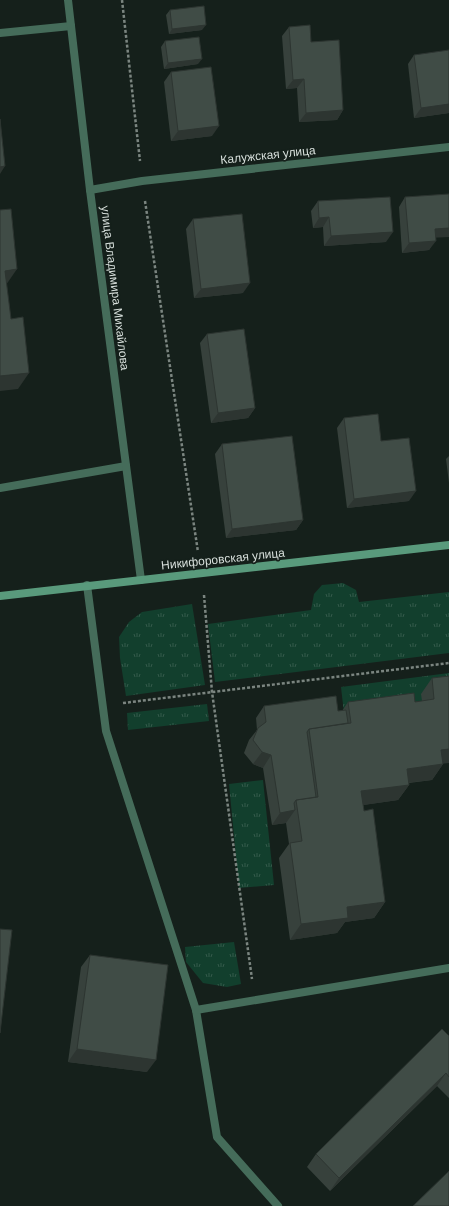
<svg xmlns="http://www.w3.org/2000/svg" width="449" height="1206" font-family="'DM Sans',sans-serif">
<style>
.grass{fill:url(#grass-tufts)}
.lines{fill:none;stroke-linecap:round;stroke-linejoin:round}
.path{stroke:#7b8580;stroke-width:2.5;stroke-dasharray:3 2;stroke-linecap:butt}
.service{stroke:#456c5a;stroke-width:8}
.minor{stroke:#456c5a;stroke-width:8}
.secondary{stroke:#599a7c;stroke-width:8}
.wall{fill:#37413c}
.shaded-wall{fill:#2d3531}
.building{fill:#404c46;stroke:#2d3531}
.labels{text-anchor:middle;stroke-width:3.5;stroke-linejoin:round;paint-order:stroke}
.street-label{font-size:12px;fill:#d7dfdb;stroke:#15201b}
</style>
<defs>
<pattern id="grass-tufts" width="24" height="20" patternUnits="userSpaceOnUse"><rect width="24" height="20" fill="#123f2d"/><path d="M3 7l-1-3M5 7V3M7 7l1-3M15 17l-1-3M17 17v-4M19 17l1-3" fill="none" stroke="#345a4b"/></pattern>
</defs>
<rect width="100%" height="100%" fill="#15201b"/>
<!-- grass -->
<g class="grass">
<path d="M 343,583 L 356,590 L 359,602 L 449,592 L 449,653 L 215,682 L 208,624 L 311,610 L 314,594 L 322,585 Z"/>
<path d="M 192,604 L 205,685 L 126,696 L 120,658 L 119,637 L 129,622 L 142,612 Z"/>
<path d="M 449,673 L 449,699 L 344,713 L 341,687 Z"/>
<path d="M 207,704 L 209,721 L 128,730 L 127,713 Z"/>
<path d="M 263,780 L 274,885 L 239,888 L 229,784 Z"/>
<path d="M 234,942 L 241,984 L 227,987 L 203,983 L 186,962 L 185,947 Z"/>
</g>
<g class="lines">
<!-- path -->
<g class="path">
<path d="M 122,0 L 140,161"/>
<path d="M 145,201 L 198,552"/>
<path d="M 204,595 L 212,692 L 252,979"/>
<path d="M 123,703 L 449,663"/>
</g>
<!-- service -->
<g class="service">
<path d="M 0,33 L 71,26"/>
<path d="M 0,488 L 126,466"/>
<path d="M 87,585 L 106,731 L 196,1010 L 217,1137 L 278,1206"/>
<path d="M 196,1010 L 449,968"/>
</g>
<!-- minor -->
<g class="minor">
<path d="M 68,0 L 90,190 L 141,580"/>
<path d="M 90,190 L 142,181 L 449,147"/>
</g>
<!-- secondary -->
<path class="secondary" d="M 0,596 L 449,545"/>
</g>
<!-- wall -->
<g class="wall">
<path d="M 170,10 L 202,30 L 169,34 L 166,15 Z"/>
<path d="M 289,27 L 311,42 L 343,110 L 337,120 L 299,122 L 297,88 L 286,89 L 282,36 Z"/>
<path d="M 165,41 L 198,64 L 164,69 L 161,47 Z"/>
<path d="M 414,55 L 449,113 L 414,118 L 408,64 Z"/>
<path d="M 171,72 L 212,136 L 171,141 L 164,82 Z"/>
<path d="M 405,197 L 436,238 L 429,250 L 402,253 L 399,207 Z"/>
<path d="M 318,201 L 386,242 L 324,246 L 323,227 L 313,228 L 311,211 Z"/>
<path d="M 193,219 L 243,293 L 194,298 L 186,229 Z"/>
<path d="M 207,334 L 255,408 L 248,418 L 211,423 L 200,343 Z"/>
<path d="M 344,418 L 381,441 L 409,501 L 347,508 L 337,428 Z"/>
<path d="M 222,444 L 303,520 L 296,530 L 226,538 L 215,454 Z"/>
<path d="M 449,456 L 449,483 L 446,459 Z"/>
<path d="M 432,678 L 443,764 L 432,780 L 409,783 L 409,785 L 398,800 L 363,805 L 385,902 L 374,918 L 345,922 L 337,933 L 290,940 L 279,858 L 289,844 L 286,823 L 272,825 L 263,768 L 253,764 L 244,753 L 249,740 L 257,730 L 256,718 L 264,706 L 338,711 L 342,711 L 348,702 L 415,702 L 422,701 L 421,694 Z"/>
<path d="M 90,955 L 147,1072 L 68,1062 L 81,967 Z"/>
<path d="M 449,1036 L 449,1098 L 437,1086 L 330,1191 L 307,1167 L 316,1154 Z"/>
</g>
<!-- shaded-wall -->
<g class="shaded-wall">
<path d="M 206,25 L 202,30 L 169,34 L 172,29 Z"/>
<path d="M 202,59 L 198,64 L 164,69 L 168,63 Z"/>
<path d="M 304,79 L 297,88 L 286,89 L 293,80 Z"/>
<path d="M 449,104 L 449,113 L 414,118 L 421,108 Z"/>
<path d="M 343,110 L 337,120 L 299,122 L 306,113 Z"/>
<path d="M 219,126 L 212,136 L 171,141 L 178,131 Z"/>
<path d="M 5,166 L 0,174 L 0,167 Z"/>
<path d="M 329,217 L 323,227 L 313,228 L 319,218 Z"/>
<path d="M 449,228 L 449,237 L 428,238 L 435,229 Z"/>
<path d="M 393,232 L 386,242 L 324,246 L 331,236 Z"/>
<path d="M 436,241 L 429,250 L 402,253 L 409,243 Z"/>
<path d="M 17,269 L 6,285 L 5,271 Z"/>
<path d="M 250,283 L 243,293 L 194,298 L 201,289 Z"/>
<path d="M 29,373 L 18,389 L 0,391 L 0,376 Z"/>
<path d="M 255,408 L 248,418 L 211,423 L 218,413 Z"/>
<path d="M 416,491 L 409,501 L 347,508 L 354,499 Z"/>
<path d="M 303,520 L 296,530 L 226,538 L 232,529 Z"/>
<path d="M 449,749 L 449,763 L 430,765 L 441,750 Z"/>
<path d="M 262,752 L 271,755 L 263,768 L 253,764 Z"/>
<path d="M 443,764 L 432,780 L 396,784 L 407,769 Z"/>
<path d="M 409,785 L 398,800 L 350,807 L 361,791 Z"/>
<path d="M 295,810 L 286,823 L 272,825 L 280,813 Z"/>
<path d="M 385,902 L 374,918 L 345,922 L 337,933 L 290,940 L 301,924 L 347,907 Z"/>
<path d="M 77,1049 L 156,1060 L 147,1072 L 68,1062 Z"/>
<path d="M 446,1073 L 437,1086 L 330,1191 L 339,1178 Z"/>
</g>
<!-- building -->
<g class="building">
<path d="M 204,6 L 206,25 L 172,29 L 170,10 Z"/>
<path d="M 310,25 L 311,42 L 339,40 L 343,110 L 306,113 L 304,79 L 293,80 L 289,27 Z"/>
<path d="M 199,37 L 202,59 L 168,63 L 165,41 Z"/>
<path d="M 449,50 L 449,104 L 421,108 L 414,55 Z"/>
<path d="M 211,67 L 219,126 L 178,131 L 171,72 Z"/>
<path d="M 0,119 L 5,166 L 0,167 Z"/>
<path d="M 449,194 L 449,228 L 435,229 L 436,241 L 409,243 L 405,197 Z"/>
<path d="M 390,197 L 393,232 L 331,236 L 329,217 L 319,218 L 318,201 Z"/>
<path d="M 11,209 L 17,269 L 5,271 L 11,319 L 23,317 L 29,373 L 0,376 L 0,210 Z"/>
<path d="M 242,214 L 250,283 L 201,289 L 193,219 Z"/>
<path d="M 244,329 L 255,408 L 218,413 L 207,334 Z"/>
<path d="M 378,414 L 381,441 L 409,438 L 416,491 L 354,499 L 344,418 Z"/>
<path d="M 292,436 L 303,520 L 232,529 L 222,444 Z"/>
<path d="M 449,676 L 449,749 L 441,750 L 443,764 L 407,769 L 409,785 L 361,791 L 364,811 L 373,809 L 385,902 L 347,907 L 348,918 L 301,924 L 290,843 L 302,841 L 296,800 L 318,797 L 309,729 L 351,723 L 348,702 L 414,693 L 415,702 L 434,699 L 432,678 Z"/>
<path d="M 336,696 L 338,711 L 346,710 L 348,723 L 309,729 L 307,732 L 316,797 L 296,800 L 294,803 L 295,810 L 280,813 L 271,755 L 262,752 L 253,740 L 258,728 L 266,722 L 264,706 Z"/>
<path d="M 0,929 L 12,930 L 0,1033 Z"/>
<path d="M 90,955 L 168,965 L 156,1060 L 77,1049 Z"/>
<path d="M 442,1029 L 449,1036 L 449,1077 L 446,1073 L 339,1178 L 316,1154 Z"/>
<path d="M 449,1171 L 449,1206 L 413,1206 Z"/>
</g>
<g class="labels">
<!-- street labels -->
<g class="street-label">
<text transform="translate(268 155) rotate(-6)" y="4">Калужская улица</text>
<text transform="translate(115 288) rotate(83)" y="4">улица Владимира Михайлова</text>
<text transform="translate(223 559) rotate(-6)" y="4">Никифоровская улица</text>
</g>
</g>
</svg>
